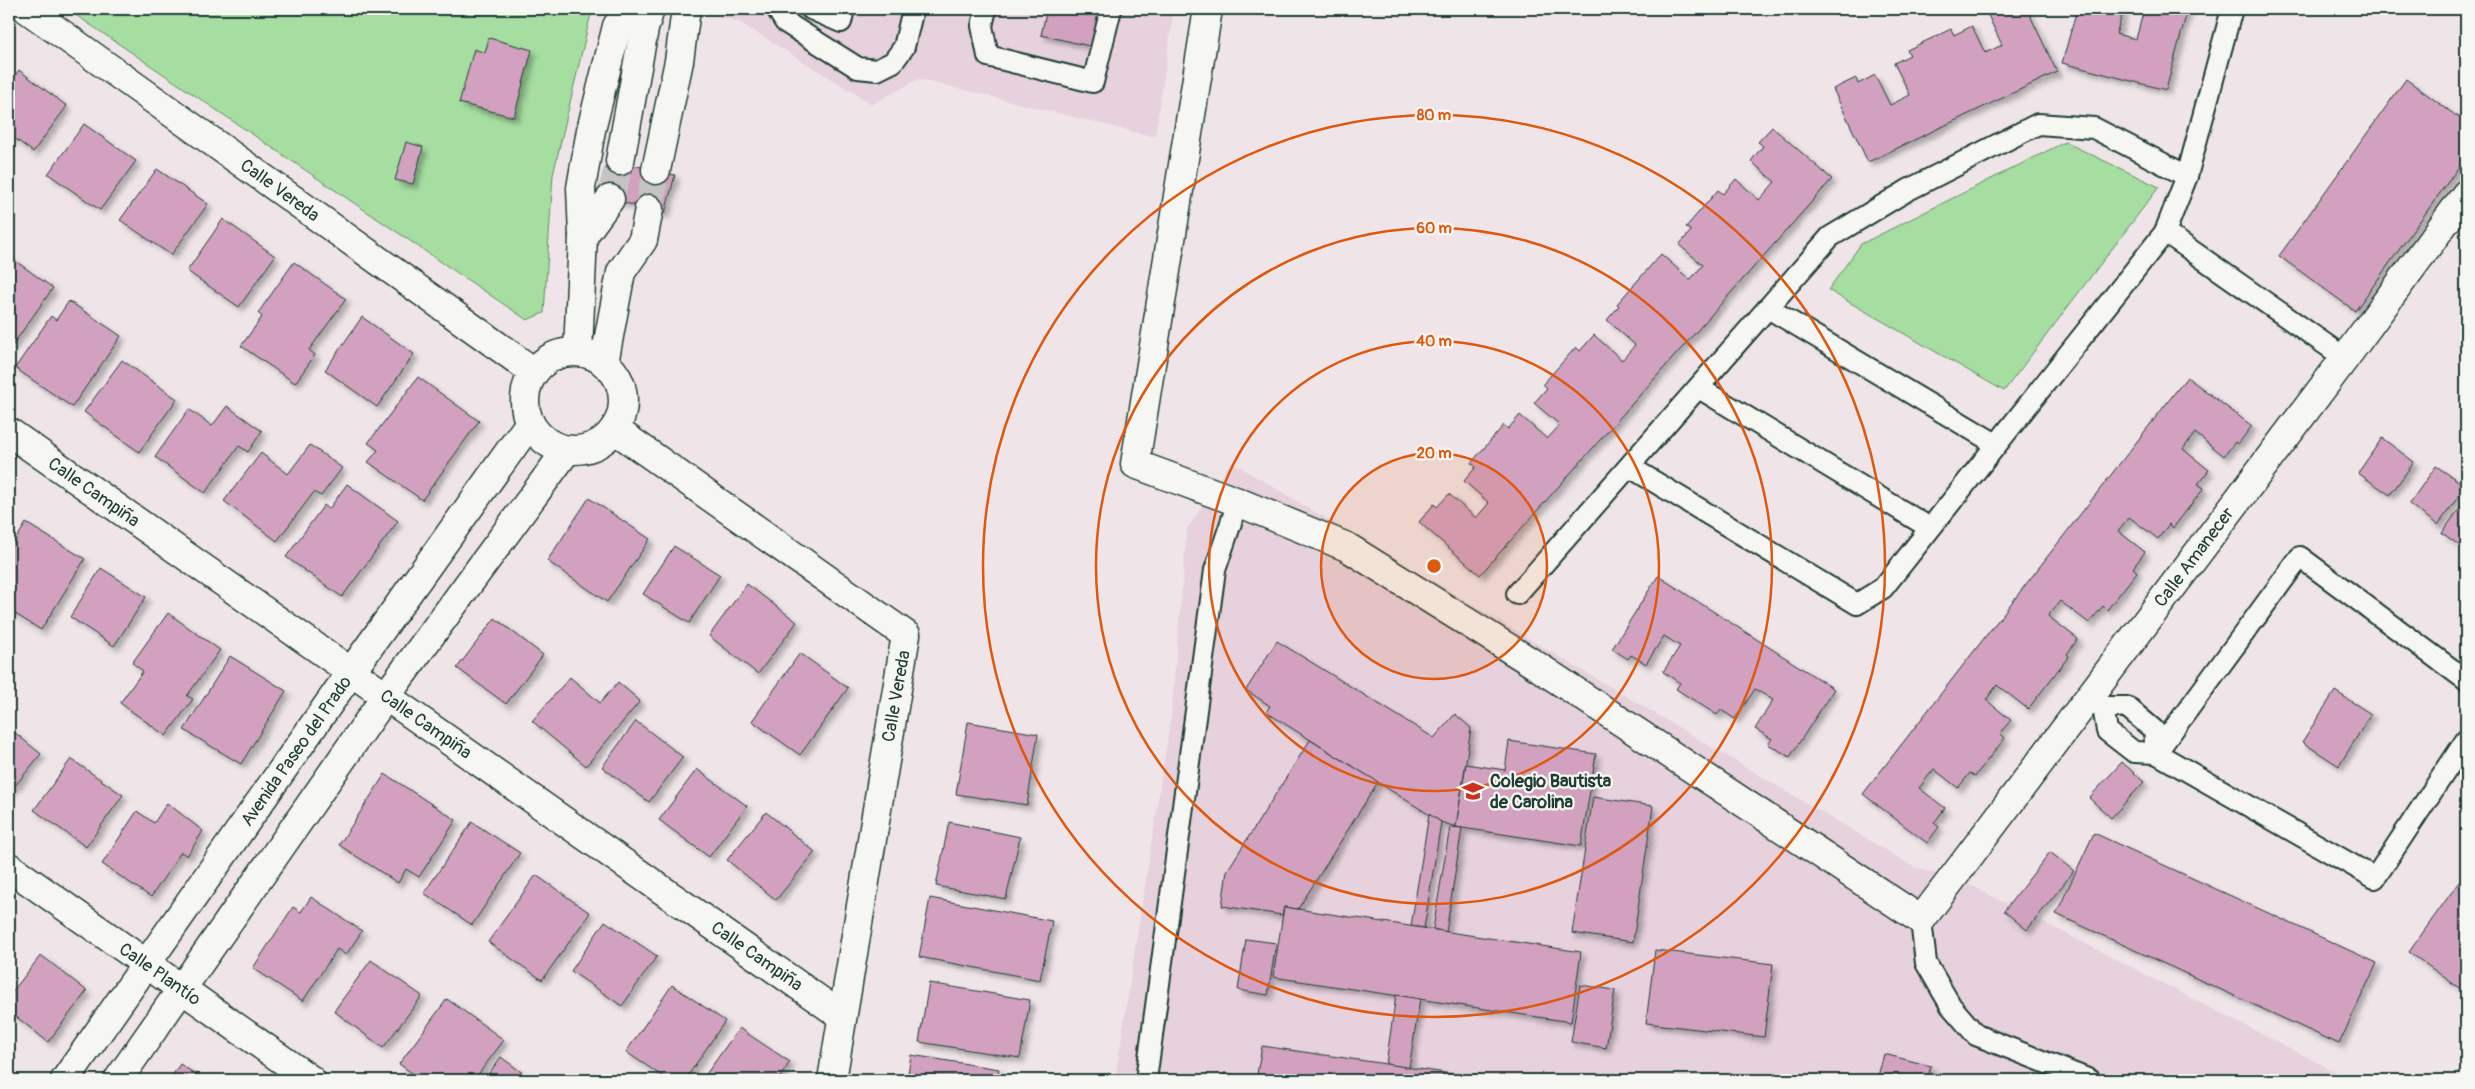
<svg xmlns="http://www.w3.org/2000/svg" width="2475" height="1089" font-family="Pangolin,sans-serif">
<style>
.built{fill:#e6d1dc}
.green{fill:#a6dda0;stroke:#628d6a}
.building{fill:#d2a1bf;stroke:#1f3d34;filter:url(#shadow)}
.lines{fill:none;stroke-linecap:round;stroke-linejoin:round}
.minor-tunnel{stroke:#c5c3c4;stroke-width:28;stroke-dasharray:28 14;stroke-linecap:butt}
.service-casing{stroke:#1f3d34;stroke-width:24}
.minor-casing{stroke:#1f3d34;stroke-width:31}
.service{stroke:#f6f6f2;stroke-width:20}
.minor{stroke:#f6f6f2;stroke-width:28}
.ring{fill:none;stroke:#de580e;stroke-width:2.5}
.labels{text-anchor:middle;stroke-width:4.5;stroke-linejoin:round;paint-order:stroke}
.street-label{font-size:18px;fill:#1f3d34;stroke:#f6f6f2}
.poi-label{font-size:18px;font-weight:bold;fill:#1f3d34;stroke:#f6f6f2;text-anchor:start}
.centre{fill:#de580e;stroke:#f6f6f2;stroke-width:2.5}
.ring-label{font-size:15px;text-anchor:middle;font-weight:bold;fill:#de580e;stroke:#f6f6f2;stroke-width:4.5;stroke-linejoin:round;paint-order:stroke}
</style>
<defs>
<filter id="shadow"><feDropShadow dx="4.5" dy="4.5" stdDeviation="2.5" flood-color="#0004"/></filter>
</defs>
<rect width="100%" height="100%" fill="#efe5e8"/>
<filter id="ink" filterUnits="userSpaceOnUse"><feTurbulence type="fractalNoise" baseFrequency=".02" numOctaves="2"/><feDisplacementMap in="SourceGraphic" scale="10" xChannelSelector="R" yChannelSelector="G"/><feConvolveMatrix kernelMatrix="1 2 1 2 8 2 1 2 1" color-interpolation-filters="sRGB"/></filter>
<g filter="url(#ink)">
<!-- built -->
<g class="built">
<path d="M 691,9 L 1174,9 L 1155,137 L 919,79 L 872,104 L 739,22 Z"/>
<path d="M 1231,462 L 1914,867 L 1968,884 L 2352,1080 L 1115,1080 L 1171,716 L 1187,529 Z"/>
</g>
<!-- green -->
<g class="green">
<path d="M 67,9 L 592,9 L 553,175 L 544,313 L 527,320 Z"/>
<path d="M 2065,142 L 2159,187 L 2004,391 L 1828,290 L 1861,244 Z"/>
</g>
<!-- building -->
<g class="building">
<path d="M 1047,9 L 1103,9 L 1094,47 L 1041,35 Z"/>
<path d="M 2002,9 L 2027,9 L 2057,72 L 1868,162 L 1833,89 L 1856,78 L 1858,84 L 1875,75 L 1890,105 L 1910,95 L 1894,63 L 1910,55 L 1907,50 L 1951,29 L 1954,35 L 1972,26 L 1985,53 L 2002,45 L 1988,15 Z"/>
<path d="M 2077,9 L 2124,9 L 2116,34 L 2136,39 L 2144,9 L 2175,9 L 2187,12 L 2166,90 L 2062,63 Z"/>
<path d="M 489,38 L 532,50 L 514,117 L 459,103 L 474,49 L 485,53 Z"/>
<path d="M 19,70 L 67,106 L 33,152 L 9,134 L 9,84 Z"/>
<path d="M 2406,79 L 2466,123 L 2466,157 L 2355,311 L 2279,256 Z"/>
<path d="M 84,124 L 136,161 L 100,210 L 48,174 Z"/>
<path d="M 1772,127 L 1832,179 L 1480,575 L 1419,522 L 1434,504 L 1437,507 L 1449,494 L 1476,518 L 1489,503 L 1464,481 L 1476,467 L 1471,463 L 1504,425 L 1508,429 L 1520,415 L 1547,439 L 1560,425 L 1534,403 L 1547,388 L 1543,384 L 1576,347 L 1580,351 L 1594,335 L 1622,360 L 1635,345 L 1607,320 L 1619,306 L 1617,304 L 1661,254 L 1690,280 L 1703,265 L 1679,245 L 1691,231 L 1686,227 L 1718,190 L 1723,194 L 1736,179 L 1759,200 L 1775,182 L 1751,161 L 1763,146 L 1758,142 Z"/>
<path d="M 406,142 L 423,147 L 413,184 L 395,180 Z"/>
<path d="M 608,159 L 675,175 L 665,213 L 598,196 Z"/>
<path d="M 157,169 L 208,204 L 171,255 L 120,220 Z"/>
<path d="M 223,219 L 275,256 L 239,307 L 187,271 Z"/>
<path d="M 10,257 L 53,288 L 9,350 L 9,259 Z"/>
<path d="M 294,262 L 346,299 L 309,350 L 315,355 L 295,383 L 241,346 L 262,317 L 258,313 Z"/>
<path d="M 69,301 L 121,336 L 72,407 L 15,368 L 51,316 L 56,320 Z"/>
<path d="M 362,317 L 414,354 L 377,407 L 325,370 Z"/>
<path d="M 122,360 L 177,399 L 139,452 L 84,412 Z"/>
<path d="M 418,377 L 479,421 L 422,500 L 368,462 L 378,450 L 368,443 Z"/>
<path d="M 2187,377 L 2252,426 L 2238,444 L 2235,442 L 2224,456 L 2195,433 L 2183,449 L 2209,470 L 2198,484 L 2204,488 L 2173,528 L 2169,524 L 2158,539 L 2129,517 L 2118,531 L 2145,552 L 2133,568 L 2137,572 L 2107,610 L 2103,606 L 2089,623 L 2060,601 L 2048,616 L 2078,639 L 2067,654 L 2069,656 L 2028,709 L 1997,685 L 1986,700 L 2011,720 L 2000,733 L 2005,738 L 1975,776 L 1970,773 L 1958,788 L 1934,769 L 1919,788 L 1945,808 L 1934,823 L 1939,827 L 1927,843 L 1863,794 Z"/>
<path d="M 227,406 L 262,431 L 248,452 L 239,446 L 205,493 L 155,457 L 189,409 L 212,426 Z"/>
<path d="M 2382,438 L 2414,462 L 2390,495 L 2358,473 Z"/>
<path d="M 310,445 L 342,468 L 321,496 L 314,492 L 277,541 L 224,501 L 261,453 L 288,474 Z"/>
<path d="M 2436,466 L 2466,486 L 2438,525 L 2409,504 Z"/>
<path d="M 347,484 L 398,521 L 342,597 L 286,557 L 324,505 L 329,509 Z"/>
<path d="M 589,498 L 650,539 L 607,602 L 547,561 Z"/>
<path d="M 2466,499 L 2466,550 L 2442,533 Z"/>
<path d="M 26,523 L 85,559 L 41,630 L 9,610 L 9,551 Z"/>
<path d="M 674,546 L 720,575 L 689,623 L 643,594 Z"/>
<path d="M 101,568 L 146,597 L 114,646 L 70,617 Z"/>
<path d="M 1658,576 L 1834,689 L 1790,757 L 1768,744 L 1772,739 L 1755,729 L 1773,700 L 1755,689 L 1735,719 L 1721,710 L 1717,715 L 1676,689 L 1680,683 L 1663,672 L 1680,646 L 1664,636 L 1646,664 L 1631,655 L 1628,659 L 1612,649 Z"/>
<path d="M 747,584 L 797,622 L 758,674 L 709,636 Z"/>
<path d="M 168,613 L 220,650 L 187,696 L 193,699 L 166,736 L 120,703 L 143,671 L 132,663 Z"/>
<path d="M 495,618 L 543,655 L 506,704 L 457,668 Z"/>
<path d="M 1277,641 L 1434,738 L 1455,714 L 1471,728 L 1456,827 L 1441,822 L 1266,712 L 1270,706 L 1246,690 Z"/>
<path d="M 800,653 L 848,688 L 800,755 L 752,721 Z"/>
<path d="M 230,656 L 286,691 L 241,764 L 184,730 Z"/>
<path d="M 570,677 L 600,703 L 618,682 L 640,701 L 586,766 L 532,721 Z"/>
<path d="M 2335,691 L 2371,714 L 2339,766 L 2302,742 Z"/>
<path d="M 636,721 L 683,757 L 649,802 L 602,767 Z"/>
<path d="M 968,722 L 1038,734 L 1027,805 L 956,794 Z"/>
<path d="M 9,728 L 41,754 L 9,793 Z"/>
<path d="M 1310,740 L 1378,782 L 1298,909 L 1284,907 L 1282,915 L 1222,906 L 1227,871 Z"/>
<path d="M 1509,741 L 1596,754 L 1581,846 L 1456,827 L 1466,764 L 1505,770 Z"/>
<path d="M 71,759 L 123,795 L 86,847 L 34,810 Z"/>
<path d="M 2122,762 L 2144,782 L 2111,818 L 2089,798 Z"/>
<path d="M 697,769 L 747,806 L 709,857 L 659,820 Z"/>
<path d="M 385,774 L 456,820 L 419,877 L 406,869 L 398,883 L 339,845 Z"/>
<path d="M 1593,797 L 1653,806 L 1633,942 L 1572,933 Z"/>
<path d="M 167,803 L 203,831 L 187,856 L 181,852 L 151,897 L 102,864 L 137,811 L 154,823 Z"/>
<path d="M 766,812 L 815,852 L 776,900 L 727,860 Z"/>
<path d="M 1429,814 L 1441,822 L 1424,928 L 1411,926 Z"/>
<path d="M 472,822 L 520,853 L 472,925 L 424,893 Z"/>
<path d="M 949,822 L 1020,837 L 1006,899 L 936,886 Z"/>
<path d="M 1450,827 L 1462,828 L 1446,932 L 1433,929 Z"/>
<path d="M 2094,833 L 2377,963 L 2339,1044 L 2056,914 Z"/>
<path d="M 2050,852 L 2074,871 L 2027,930 L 2004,911 Z"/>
<path d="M 2466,872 L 2466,993 L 2409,952 Z"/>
<path d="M 536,875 L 590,913 L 542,980 L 488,942 Z"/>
<path d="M 311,897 L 362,931 L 346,955 L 337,949 L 303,1001 L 253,968 L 293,907 L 301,912 Z"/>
<path d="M 930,898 L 1052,921 L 1040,980 L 919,957 Z"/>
<path d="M 1284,907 L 1581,952 L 1571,1022 L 1273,977 Z"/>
<path d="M 605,921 L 657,956 L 622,1006 L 571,971 Z"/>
<path d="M 1246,939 L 1276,943 L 1268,995 L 1238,990 Z"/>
<path d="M 1655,950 L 1773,964 L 1764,1037 L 1646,1023 Z"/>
<path d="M 41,955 L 87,991 L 48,1042 L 9,1011 L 9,996 Z"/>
<path d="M 371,960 L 422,996 L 383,1048 L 334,1011 Z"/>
<path d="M 929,983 L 1030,1000 L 1020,1058 L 919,1042 Z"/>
<path d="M 672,985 L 725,1021 L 685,1080 L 668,1080 L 626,1052 Z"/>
<path d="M 1580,985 L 1615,990 L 1606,1048 L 1571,1042 Z"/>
<path d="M 1396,995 L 1420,999 L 1409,1068 L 1386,1064 Z"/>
<path d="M 447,999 L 504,1040 L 474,1080 L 422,1080 L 399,1064 Z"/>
<path d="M 739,1028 L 790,1062 L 778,1080 L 702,1080 Z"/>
<path d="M 1262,1046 L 1386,1064 L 1492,1080 L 1256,1080 Z"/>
<path d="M 1884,1054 L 1931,1066 L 1927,1080 L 1877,1080 Z"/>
<path d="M 911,1055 L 999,1069 L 997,1080 L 907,1080 Z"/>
<path d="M 501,1057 L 532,1080 L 484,1080 Z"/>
<path d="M 180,1064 L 204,1080 L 169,1080 Z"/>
<path d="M 1224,1073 L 1255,1078 L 1254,1080 L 1223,1080 Z"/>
</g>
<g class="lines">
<!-- minor-tunnel -->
<g class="minor-tunnel">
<path d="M 610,199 L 620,161"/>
<path d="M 649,209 L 656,170"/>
</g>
<!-- service casing -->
<g class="service-casing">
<g id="service">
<path d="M 777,9 L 785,22 L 858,68 L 877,70 L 893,62 L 904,47 L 913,9"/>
<path d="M 811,9 L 841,22 L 844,9"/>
<path d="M 986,9 L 982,26 L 988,56 L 1093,82 L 1111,9"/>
<path d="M 2165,232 L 2345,358"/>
<path d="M 1768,308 L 1996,444"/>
<path d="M 1699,388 L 1930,528"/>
<path d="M 1630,467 L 1857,604 L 1883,588 L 2165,232 L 2187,176 L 2232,9"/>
<path d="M 1517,594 L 1830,237 L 1908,190 L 2038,124 L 2094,128 L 2187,176"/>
<path d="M 2466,680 L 2300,557 L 2156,753 L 2375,878 L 2466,740"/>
<path d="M 2089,697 L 2103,707 L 2127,707 L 2154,730 L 2156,753 L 2134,752 L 2107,731 L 2103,707"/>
<path d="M 1921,920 L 1926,963 L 1951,1006 L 1976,1035 L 2090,1080"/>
<path d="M 1146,1080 L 1215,570 L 1238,502"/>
</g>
</g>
<!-- minor casing -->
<g class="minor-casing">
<g id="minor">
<path d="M 27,9 L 534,372"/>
<path d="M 1208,9 L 1135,464 L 1238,502 L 1347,547 L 1534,664 L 1921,920 L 2345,358 L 2466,194"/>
<path d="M 620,161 L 644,29 L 650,9"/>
<path d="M 656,170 L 679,61 L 686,9"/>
<path d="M 583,236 L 610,199"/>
<path d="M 578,352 L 583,236 L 581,188 L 591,130 L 617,26 L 627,9"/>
<circle cx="574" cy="401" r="49"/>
<path d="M 604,363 L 621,272 L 643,240 L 649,209"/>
<path d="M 614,429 L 906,635 L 832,1080"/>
<path d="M 9,432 L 842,1016"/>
<path d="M 9,867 L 311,1080"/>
<path d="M 65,1080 L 351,672 L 529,424"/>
<path d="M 118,1080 L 386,696 L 567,450"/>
</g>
</g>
<!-- service -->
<use href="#service" class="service"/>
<!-- minor -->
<use href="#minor" class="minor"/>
</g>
</g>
<!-- distance rings -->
<circle cx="1434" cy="566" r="113" fill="#de580e" fill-opacity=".12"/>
<g class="ring">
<circle cx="1434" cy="566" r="113"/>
<circle cx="1434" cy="566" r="225"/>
<circle cx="1434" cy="566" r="338"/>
<circle cx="1434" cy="566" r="451"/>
</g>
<!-- icons -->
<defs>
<g id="university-bare" transform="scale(1.725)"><path d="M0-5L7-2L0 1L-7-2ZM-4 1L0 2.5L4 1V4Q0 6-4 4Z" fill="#c8321e" stroke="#f6f6f2" stroke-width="2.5" paint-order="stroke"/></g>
</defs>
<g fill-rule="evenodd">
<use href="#university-bare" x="1473" y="791"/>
</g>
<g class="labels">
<!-- street labels -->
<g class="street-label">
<text transform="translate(280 190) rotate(36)" y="6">Calle Vereda</text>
<text transform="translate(94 492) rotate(35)" y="6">Calle Campiña</text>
<text transform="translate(2194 557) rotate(-53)" y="6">Calle Amanecer</text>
<text transform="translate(896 696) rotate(-80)" y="6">Calle Vereda</text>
<text transform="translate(426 724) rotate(35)" y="6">Calle Campiña</text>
<text transform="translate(296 751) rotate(-55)" y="6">Avenida Paseo del Prado</text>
<text transform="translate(757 956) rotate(35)" y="6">Calle Campiña</text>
<text transform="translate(160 974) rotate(35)" y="6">Calle Plantío</text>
</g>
<!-- poi labels -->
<g class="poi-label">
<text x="1490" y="787">Colegio Bautista<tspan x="1490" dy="21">de Carolina</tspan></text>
</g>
</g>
<circle cx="1434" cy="566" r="8" class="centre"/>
<g class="ring-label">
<text x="1434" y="120">80 m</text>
<text x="1434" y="233">60 m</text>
<text x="1434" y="346">40 m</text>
<text x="1434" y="458">20 m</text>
</g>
<!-- margin -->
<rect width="2475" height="1089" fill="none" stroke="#f6f6f2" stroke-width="30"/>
<rect x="15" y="15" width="2445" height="1059" fill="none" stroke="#1f3d34" stroke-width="2" filter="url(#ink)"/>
</svg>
